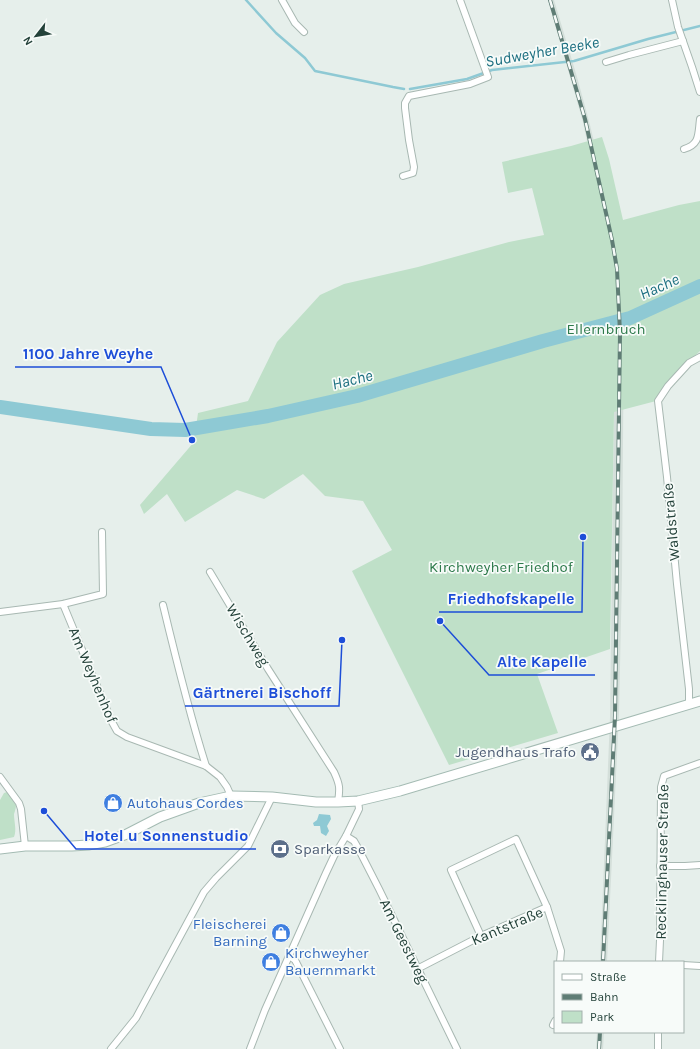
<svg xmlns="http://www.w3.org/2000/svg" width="700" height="1049" font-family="Karla,sans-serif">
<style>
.built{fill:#d4dfda}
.green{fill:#bfe0c8}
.water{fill:#8ec9d4}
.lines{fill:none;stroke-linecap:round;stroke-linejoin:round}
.stream{stroke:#8ec9d4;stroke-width:2.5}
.river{stroke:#8ec9d4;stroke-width:14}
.minor-casing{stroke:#a8b8b2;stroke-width:8}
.secondary-casing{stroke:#a4bbb3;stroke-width:11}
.minor{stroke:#fff;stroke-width:6}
.secondary{stroke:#fff;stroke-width:9}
.rail-casing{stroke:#5f7d75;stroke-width:4}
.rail{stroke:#f7fbf9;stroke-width:2.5;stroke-dasharray:8;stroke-linecap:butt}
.labels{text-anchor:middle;stroke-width:3.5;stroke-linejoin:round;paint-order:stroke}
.park-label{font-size:15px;fill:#2d7a4b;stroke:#f7fbf9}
.street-label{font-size:15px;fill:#24423a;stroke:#f7fbf9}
.service-label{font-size:15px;fill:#4e5e75;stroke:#f7fbf9;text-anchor:end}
.shop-label{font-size:15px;fill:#366cbe;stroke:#f7fbf9;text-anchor:start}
.water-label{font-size:16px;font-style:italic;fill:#1c6f80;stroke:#f7fbf9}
.leader{fill:none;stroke:#1d4ed8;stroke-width:1.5}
.callout-dot{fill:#1d4ed8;stroke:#f7fbf9;stroke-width:1.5}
.callout-label{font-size:16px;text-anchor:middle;font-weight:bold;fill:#1d4ed8;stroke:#f7fbf9;stroke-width:3.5;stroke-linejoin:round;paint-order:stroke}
</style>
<rect width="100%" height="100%" fill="#e6efeb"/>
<!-- built -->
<g class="built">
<path d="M 548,0 L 554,0 L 577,77 L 589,121 L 618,240 L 624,309 L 622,575 L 619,713 L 607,962 L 600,962 L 610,717 L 615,326 L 608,242 L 583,122 Z"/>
<path d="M 597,1032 L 604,1032 L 603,1049 L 596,1049 Z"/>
</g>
<!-- green -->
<g class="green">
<path d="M 602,137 L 609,159 L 623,220 L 679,205 L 700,201 L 700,351 L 688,362 L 656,401 L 614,412 L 610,649 L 537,674 L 558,733 L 449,765 L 352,571 L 392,550 L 363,501 L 325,496 L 303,474 L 264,499 L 237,490 L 185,522 L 167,494 L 144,514 L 140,505 L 194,442 L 198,413 L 248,401 L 277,342 L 320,295 L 344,284 L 418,267 L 509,242 L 544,235 L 532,188 L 508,193 L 502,162 L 571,146 Z"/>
<path d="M 7,792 L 16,805 C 16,808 15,811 14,814 C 14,822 17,830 14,837 L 0,840 L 0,800 L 4,793 Z"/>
</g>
<!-- water -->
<path class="water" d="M 319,814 L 330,815 L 331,819 L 327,826 L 329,831 L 326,836 L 321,833 L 320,826 L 314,826 L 313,823 L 317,820 Z"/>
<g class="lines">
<!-- stream -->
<g class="stream">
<path d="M 246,0 L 276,33 L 305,58 L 315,71 L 393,87 L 404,89"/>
<path d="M 410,89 L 467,79 L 492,70 L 574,61 L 648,39 L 700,26"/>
</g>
<!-- river -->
<path class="river" d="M 0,407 L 151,429 L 185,430 L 268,416 L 357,396 L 543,341 L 630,318 L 700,286"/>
<!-- minor casing -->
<g class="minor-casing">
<g id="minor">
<path d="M 282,0 L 295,23 L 304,32"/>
<path d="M 672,0 L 678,27 L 692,67 L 700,92"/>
<path d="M 606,62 L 629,55 L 683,41"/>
<path d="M 684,149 C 700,144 698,135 700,119"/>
<path d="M 403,176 L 413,173 L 414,167 L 409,140 L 405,108 L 405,103 L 409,96 L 470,84 L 488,77 L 460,0"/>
<path d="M 210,572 L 268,669 L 334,772 C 340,785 340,788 338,802"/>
<path d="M 63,604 L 112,722 L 117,731 L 127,737 L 206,766 L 220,777 L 227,787 L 231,796"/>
<path d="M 163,605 C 176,659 189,713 206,766"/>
<path d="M 0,612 L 63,604 L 103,594 L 102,532"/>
<path d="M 689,704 L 689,689 L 677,584 L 667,477 L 658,401 L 668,386 L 689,363 L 700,357"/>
<path d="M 0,777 L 19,803 L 21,809 L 25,846"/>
<path d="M 346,836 L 354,841 L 358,848 L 379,889 L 457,1049"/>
<path d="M 660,866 L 685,866 L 700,865"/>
<path d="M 481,936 L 451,870 L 516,839 L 547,907"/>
<path d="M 289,956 L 295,960 L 340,1049"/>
<path d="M 659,962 L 660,940 L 661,787 L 664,776 L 700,763"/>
<path d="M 683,965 L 700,966"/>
<path d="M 417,969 L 481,936 L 547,907 L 561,951 L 560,962"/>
<path d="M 553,1025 L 555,1021"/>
<path d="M 111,1049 L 136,1018 L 204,892 L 216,878 L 248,846 L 272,797"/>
<path d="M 250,1049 L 265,1010 L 326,873 L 334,856 L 346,836 L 359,809 L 358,801"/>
<path d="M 658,1049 L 658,1032"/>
</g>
</g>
<!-- secondary casing -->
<g class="secondary-casing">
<path id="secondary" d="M 0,849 L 25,846 L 72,846 L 88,845 L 105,842 L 127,834 L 160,817 L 199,803 L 231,796 L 272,797 L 316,802 L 338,802 L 358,801 L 400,791 L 700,701"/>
</g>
<!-- minor -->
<use href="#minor" class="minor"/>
<!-- secondary -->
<use href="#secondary" class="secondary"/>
<!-- rail casing -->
<g class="rail-casing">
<g id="rail">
<path d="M 550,0 L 585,119 L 612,240 L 617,269 L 620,333 L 615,716 L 603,962"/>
<path d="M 599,1049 L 600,1032"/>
</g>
</g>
<!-- rail -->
<use href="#rail" class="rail"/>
</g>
<!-- icons -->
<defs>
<g id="civic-disc" transform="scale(1)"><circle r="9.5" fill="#5c6f8a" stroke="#f7fbf9"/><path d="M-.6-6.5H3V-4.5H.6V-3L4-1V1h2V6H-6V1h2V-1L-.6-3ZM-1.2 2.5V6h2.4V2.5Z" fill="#fff"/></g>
<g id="shop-disc" transform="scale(1)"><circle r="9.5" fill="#3f7fe0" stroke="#f7fbf9"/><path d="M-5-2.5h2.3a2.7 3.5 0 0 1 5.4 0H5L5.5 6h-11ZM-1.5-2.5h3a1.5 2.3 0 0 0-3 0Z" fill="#fff"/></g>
<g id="bank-disc" transform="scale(1)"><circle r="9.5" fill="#5c6f8a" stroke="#f7fbf9"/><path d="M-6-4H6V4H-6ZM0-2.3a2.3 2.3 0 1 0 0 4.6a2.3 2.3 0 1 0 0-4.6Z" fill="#fff"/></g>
</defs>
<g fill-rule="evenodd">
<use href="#civic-disc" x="590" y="752"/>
<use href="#shop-disc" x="113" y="803"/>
<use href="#bank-disc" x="280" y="849"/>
<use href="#shop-disc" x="281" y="933"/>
<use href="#shop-disc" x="271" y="962"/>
</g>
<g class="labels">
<!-- park labels -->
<g class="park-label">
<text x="606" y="334">Ellernbruch</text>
<text x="501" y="572">Kirchweyher Friedhof</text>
</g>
<!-- street labels -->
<g class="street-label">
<text transform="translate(671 522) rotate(-95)" y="5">Waldstraße</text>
<text transform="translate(248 635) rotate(59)" y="5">Wischweg</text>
<text transform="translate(93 675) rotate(67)" y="5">Am Weyhenhof</text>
<text transform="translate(662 862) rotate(-89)" y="5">Recklinghauser Straße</text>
<text transform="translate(507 926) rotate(-23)" y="5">Kantstraße</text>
<text transform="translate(404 941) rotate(64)" y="5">Am Geestweg</text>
</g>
<!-- service labels -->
<g class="service-label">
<text x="576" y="757">Jugendhaus Trafo</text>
<text x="294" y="854" text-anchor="start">Sparkasse</text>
</g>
<!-- shop labels -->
<g class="shop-label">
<text x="127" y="808">Autohaus Cordes</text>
<text x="267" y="929" text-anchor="end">Fleischerei<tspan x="267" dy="17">Barning</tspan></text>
<text x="285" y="958">Kirchweyher<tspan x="285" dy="17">Bauernmarkt</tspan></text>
</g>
<!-- water labels -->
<g class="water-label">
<text transform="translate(542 51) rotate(-10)" y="6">Sudweyher Beeke</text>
<text transform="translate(659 286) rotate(-24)" y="6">Hache</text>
<text transform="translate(352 379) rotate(-14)" y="6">Hache</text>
</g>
</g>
<!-- callouts -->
<path class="leader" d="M192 440L161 367H15M583 537L582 612H439M440 621L489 675H595M342 640L339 706H185M44 811L76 849H256"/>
<g class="callout-dot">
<circle cx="192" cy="440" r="4"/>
<circle cx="583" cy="537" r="4"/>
<circle cx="440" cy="621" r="4"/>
<circle cx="342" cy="640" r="4"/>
<circle cx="44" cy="811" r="4"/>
</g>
<g class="callout-label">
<text x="88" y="359">1100 Jahre Weyhe</text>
<text x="511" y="604">Friedhofskapelle</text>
<text x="542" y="667">Alte Kapelle</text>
<text x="262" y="698">Gärtnerei Bischoff</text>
<text x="166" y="841">Hotel u Sonnenstudio</text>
</g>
<!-- legend -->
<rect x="554" y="961" width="130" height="72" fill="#f7fbf9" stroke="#a3b1ad"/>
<rect x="562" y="974" width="20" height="6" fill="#ffffff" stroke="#a3b1ad"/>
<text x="590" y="981" font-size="12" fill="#24423a">Straße</text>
<rect x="562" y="994" width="20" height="6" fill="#5f7d75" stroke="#a3b1ad"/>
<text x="590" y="1001" font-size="12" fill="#24423a">Bahn</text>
<rect x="562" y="1011" width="20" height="12" fill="#bfe0c8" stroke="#a3b1ad"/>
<text x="590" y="1021" font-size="12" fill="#24423a">Park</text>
<!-- north arrow -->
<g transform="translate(36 36) rotate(239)" stroke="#f7fbf9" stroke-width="3" paint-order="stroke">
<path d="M0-3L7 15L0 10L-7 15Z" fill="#24423a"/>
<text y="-6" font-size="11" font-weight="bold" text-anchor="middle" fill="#24423a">N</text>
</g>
</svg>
